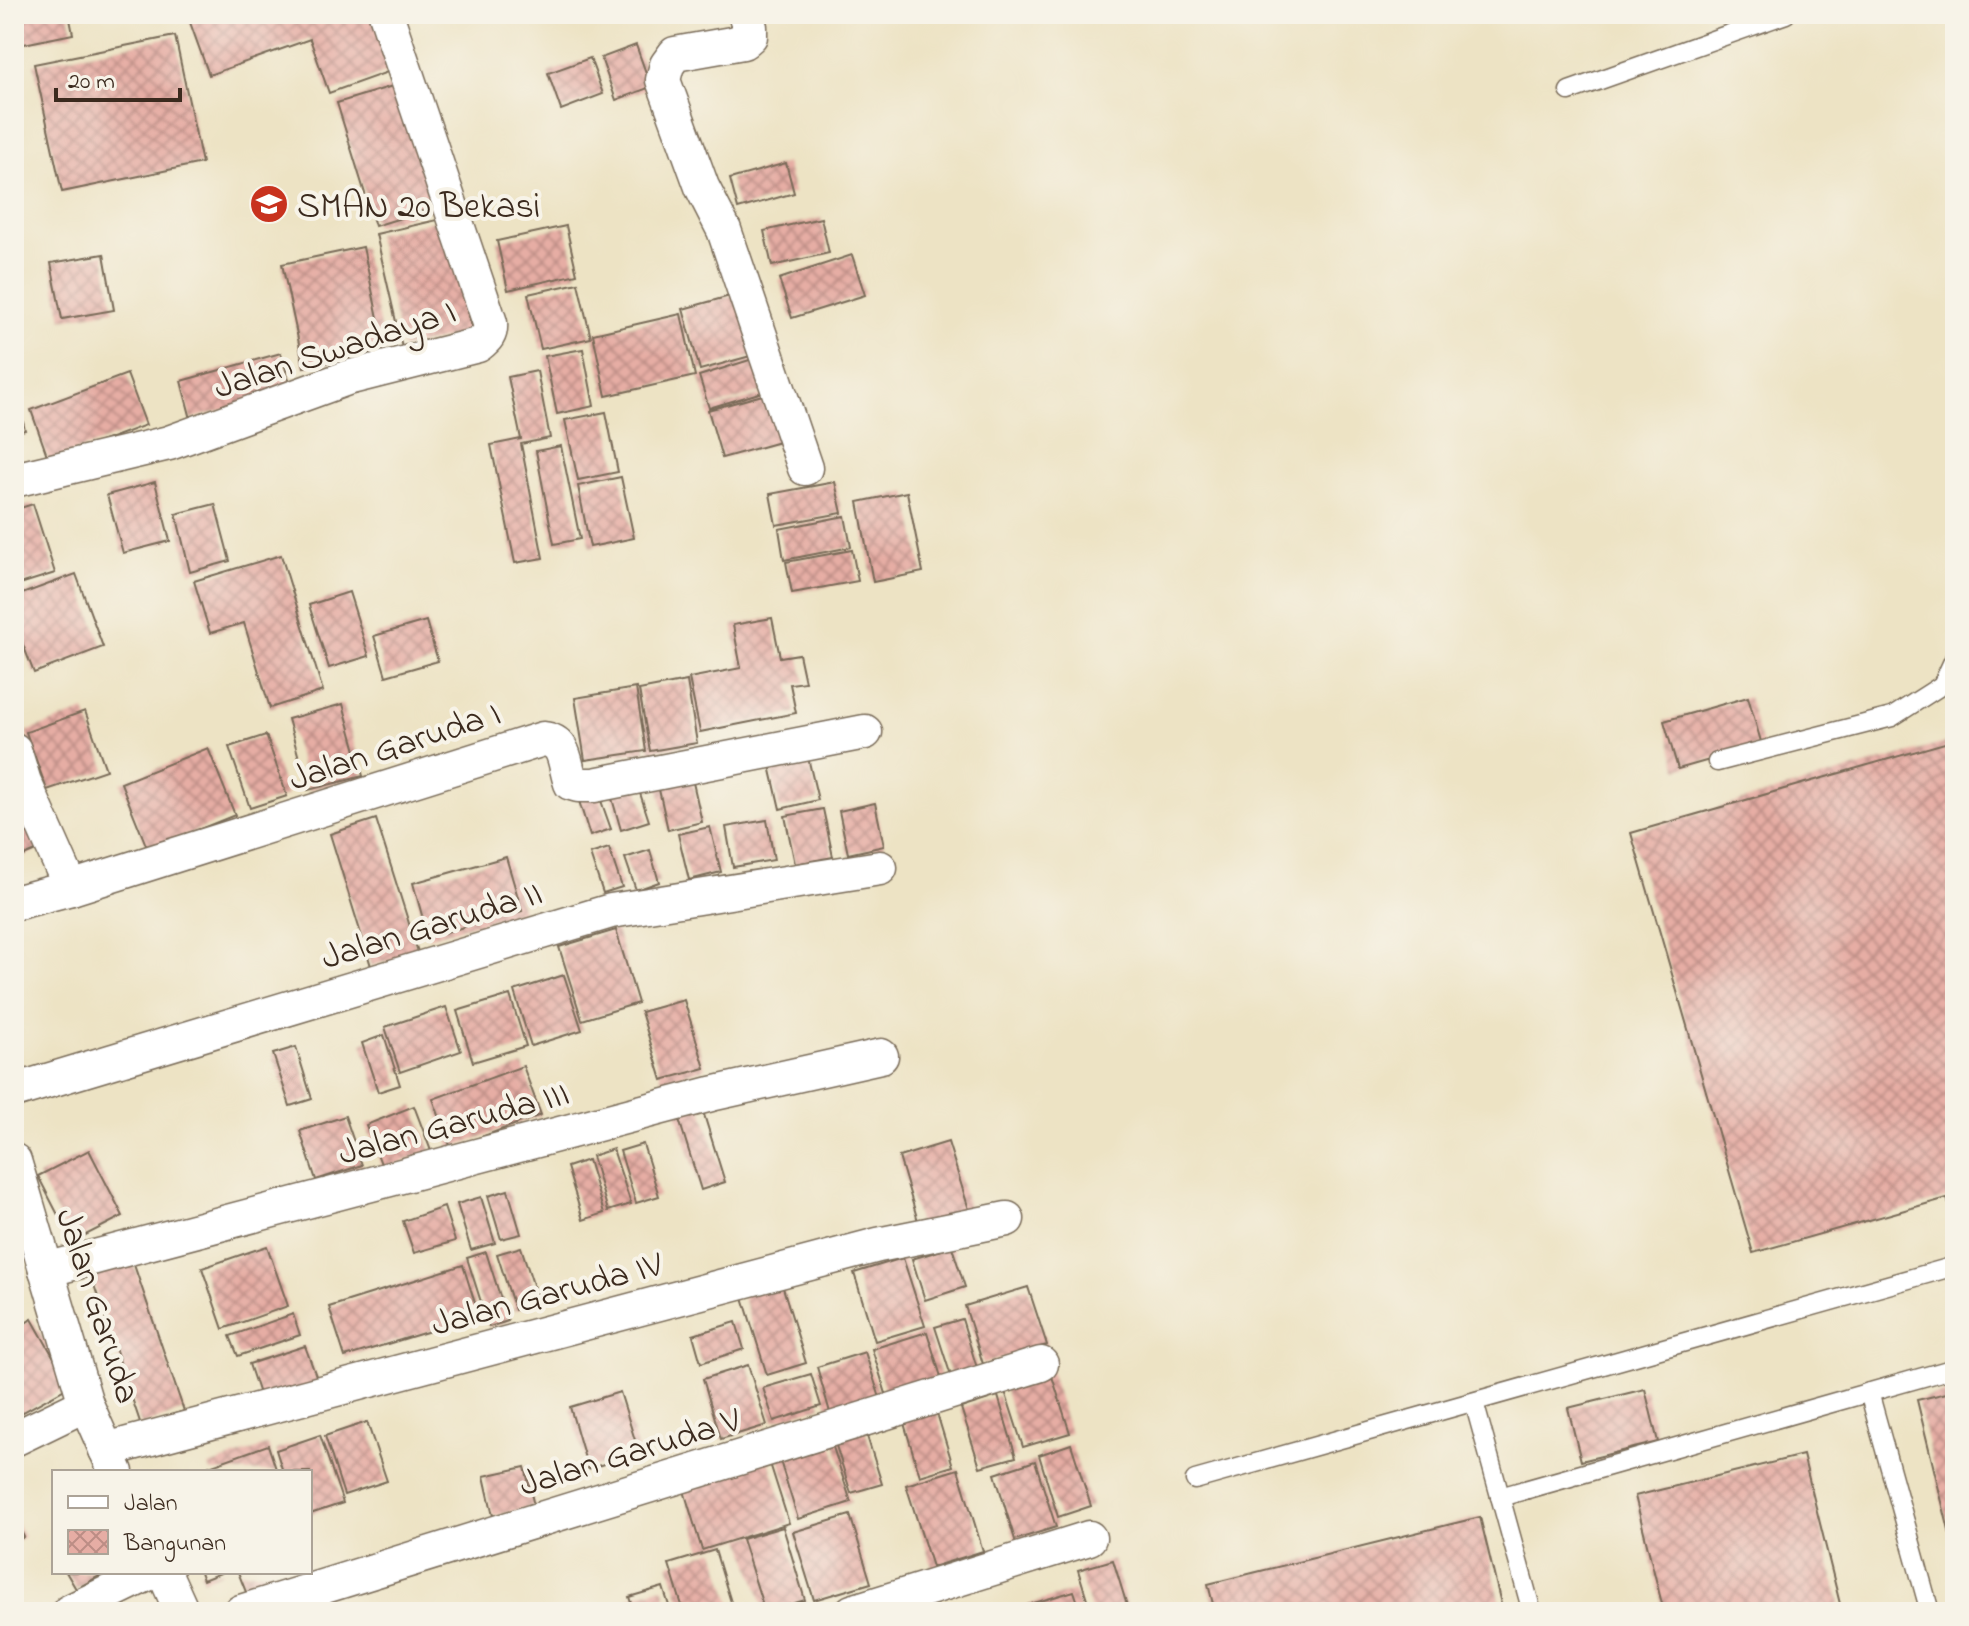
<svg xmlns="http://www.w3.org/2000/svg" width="1969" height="1626" font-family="'Indie Flower',sans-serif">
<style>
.building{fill:url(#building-cross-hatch)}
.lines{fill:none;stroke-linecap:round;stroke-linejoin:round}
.lane-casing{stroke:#796b58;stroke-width:21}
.street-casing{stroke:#796b58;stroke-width:37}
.lane{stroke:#fff;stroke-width:18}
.street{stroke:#fff;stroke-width:34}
.labels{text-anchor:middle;stroke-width:8;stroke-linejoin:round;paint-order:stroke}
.poi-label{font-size:36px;fill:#3b2a1e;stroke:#f7f3e8;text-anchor:start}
.street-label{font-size:36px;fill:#3b2a1e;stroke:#f7f3e8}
</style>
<defs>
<pattern id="building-cross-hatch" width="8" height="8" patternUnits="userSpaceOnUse" patternTransform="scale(2)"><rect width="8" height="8" fill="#e6ada4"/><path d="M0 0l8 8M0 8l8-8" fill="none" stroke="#bc8d85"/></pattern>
</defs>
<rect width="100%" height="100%" fill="#f7f3e8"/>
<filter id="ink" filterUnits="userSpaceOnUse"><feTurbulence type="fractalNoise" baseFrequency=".0125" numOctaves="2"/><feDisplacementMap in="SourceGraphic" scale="16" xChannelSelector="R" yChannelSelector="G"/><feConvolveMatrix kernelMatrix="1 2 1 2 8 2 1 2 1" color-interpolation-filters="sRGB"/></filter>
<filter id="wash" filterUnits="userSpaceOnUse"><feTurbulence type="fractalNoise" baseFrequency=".006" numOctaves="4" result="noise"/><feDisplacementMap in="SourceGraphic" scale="32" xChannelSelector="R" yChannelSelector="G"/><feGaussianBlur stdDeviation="1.8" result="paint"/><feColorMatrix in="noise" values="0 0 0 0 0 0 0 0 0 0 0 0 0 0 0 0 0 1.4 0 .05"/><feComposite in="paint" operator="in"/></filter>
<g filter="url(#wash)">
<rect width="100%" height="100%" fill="#ede3c4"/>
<g id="blocks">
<!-- building -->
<g class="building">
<path d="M 14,14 L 69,14 L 73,34 L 14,46 Z"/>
<path d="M 187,14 L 380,14 L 399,68 L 329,93 L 310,39 L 209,75 Z"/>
<path d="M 175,36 L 202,163 L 62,192 L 34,64 Z"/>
<path d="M 636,45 L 651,87 L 616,100 L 601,58 Z"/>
<path d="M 590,58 L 603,94 L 561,110 L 548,73 Z"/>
<path d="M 399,84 L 436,207 L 375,226 L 337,103 Z"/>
<path d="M 786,163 L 794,193 L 738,209 L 730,179 Z"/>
<path d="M 446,218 L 473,332 L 402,348 L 376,234 Z"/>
<path d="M 821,218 L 829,253 L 772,266 L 764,231 Z"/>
<path d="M 566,226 L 577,274 L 508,290 L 497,241 Z"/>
<path d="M 363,247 L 385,351 L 304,367 L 282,264 Z"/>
<path d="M 104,254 L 114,310 L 62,319 L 51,263 Z"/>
<path d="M 852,255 L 865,295 L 792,318 L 779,279 Z"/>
<path d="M 578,283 L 591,338 L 541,349 L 528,294 Z"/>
<path d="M 737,294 L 754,355 L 700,370 L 683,309 Z"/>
<path d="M 681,314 L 695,376 L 606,396 L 593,334 Z"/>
<path d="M 583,349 L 594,406 L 557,414 L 545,356 Z"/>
<path d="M 281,353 L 292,391 L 191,419 L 181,381 Z"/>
<path d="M 759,357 L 769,390 L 709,408 L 699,376 Z"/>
<path d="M 537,371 L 550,438 L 521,444 L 543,558 L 515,563 L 491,445 L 521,439 L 508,377 Z"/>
<path d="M 127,374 L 146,425 L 49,461 L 31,410 Z"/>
<path d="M 14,387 L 25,430 L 14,433 Z"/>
<path d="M 777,391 L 790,439 L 722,458 L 708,410 Z"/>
<path d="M 606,412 L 618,472 L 578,480 L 565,420 Z"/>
<path d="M 561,446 L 580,539 L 554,544 L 536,451 Z"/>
<path d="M 621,477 L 634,538 L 590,547 L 578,486 Z"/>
<path d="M 155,482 L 170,541 L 123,553 L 107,495 Z"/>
<path d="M 835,482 L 842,513 L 776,525 L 770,494 Z"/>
<path d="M 907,492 L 923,572 L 873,582 L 858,502 Z"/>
<path d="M 33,504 L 55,573 L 14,586 L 14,510 Z"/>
<path d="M 215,504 L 230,561 L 190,572 L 176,514 Z"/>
<path d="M 845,516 L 851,547 L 784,560 L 779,529 Z"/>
<path d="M 852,550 L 858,581 L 792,593 L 786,562 Z"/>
<path d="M 281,555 L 323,691 L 270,708 L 244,623 L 210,633 L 194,581 Z"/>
<path d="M 76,574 L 103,647 L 34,673 L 14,621 L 14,597 Z"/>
<path d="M 349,592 L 369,656 L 329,668 L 309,605 Z"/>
<path d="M 772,618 L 780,657 L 799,654 L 805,682 L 790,684 L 796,713 L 700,732 L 689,678 L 741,668 L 733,625 Z"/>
<path d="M 426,621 L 438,661 L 386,676 L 374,636 Z"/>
<path d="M 687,681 L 697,743 L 650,751 L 639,690 Z"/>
<path d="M 636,688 L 646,751 L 585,760 L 575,698 Z"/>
<path d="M 1748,697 L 1762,745 L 1678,769 L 1664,721 Z"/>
<path d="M 343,704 L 363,776 L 308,790 L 288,719 Z"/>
<path d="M 85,711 L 106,770 L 47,790 L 26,732 Z"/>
<path d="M 266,735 L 287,796 L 250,808 L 229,747 Z"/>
<path d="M 1955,740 L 1955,1224 L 1947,1198 L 1753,1253 L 1631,833 Z"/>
<path d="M 208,748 L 235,815 L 148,850 L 121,783 Z"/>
<path d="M 806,749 L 818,800 L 780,809 L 768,757 Z"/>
<path d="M 692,778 L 702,822 L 668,830 L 658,785 Z"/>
<path d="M 638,787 L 649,821 L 621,830 L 611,795 Z"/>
<path d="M 14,790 L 41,849 L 14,860 Z"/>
<path d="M 599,795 L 611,829 L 590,836 L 579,801 Z"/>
<path d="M 875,803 L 884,846 L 848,854 L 839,811 Z"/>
<path d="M 823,809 L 833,857 L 795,864 L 785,816 Z"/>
<path d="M 376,819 L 418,952 L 371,966 L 330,834 Z"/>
<path d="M 767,820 L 774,860 L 733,867 L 726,827 Z"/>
<path d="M 710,827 L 721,872 L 689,880 L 678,834 Z"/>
<path d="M 609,848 L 622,887 L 603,893 L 590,854 Z"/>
<path d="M 650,850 L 659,882 L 636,890 L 625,858 Z"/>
<path d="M 506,857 L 522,911 L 428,937 L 413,883 Z"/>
<path d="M 616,930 L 638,1003 L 582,1020 L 559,947 Z"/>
<path d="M 564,975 L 582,1030 L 531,1046 L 514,991 Z"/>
<path d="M 510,995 L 526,1046 L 473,1062 L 457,1011 Z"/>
<path d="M 684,1000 L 705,1068 L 662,1080 L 641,1012 Z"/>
<path d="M 446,1007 L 461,1051 L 400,1072 L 385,1027 Z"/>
<path d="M 384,1035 L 400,1085 L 378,1092 L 362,1043 Z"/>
<path d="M 296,1047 L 312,1099 L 290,1106 L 273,1054 Z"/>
<path d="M 523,1066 L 541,1115 L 451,1148 L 433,1099 Z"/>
<path d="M 701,1105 L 725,1182 L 701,1190 L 677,1113 Z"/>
<path d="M 414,1106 L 431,1151 L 383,1169 L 366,1125 Z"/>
<path d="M 345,1116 L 362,1165 L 316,1180 L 300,1131 Z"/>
<path d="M 948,1142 L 971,1216 L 921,1231 L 899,1157 Z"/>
<path d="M 643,1144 L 659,1196 L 636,1203 L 620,1151 Z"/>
<path d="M 613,1149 L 631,1204 L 608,1211 L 592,1156 Z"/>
<path d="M 89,1150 L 123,1216 L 72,1242 L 38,1176 Z"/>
<path d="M 588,1160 L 604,1213 L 583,1220 L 567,1167 Z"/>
<path d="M 508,1190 L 521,1234 L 501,1239 L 488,1196 Z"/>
<path d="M 481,1197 L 495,1243 L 471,1250 L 457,1204 Z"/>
<path d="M 444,1207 L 455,1241 L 414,1253 L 403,1221 Z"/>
<path d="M 267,1246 L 288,1306 L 223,1329 L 202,1268 Z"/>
<path d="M 521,1247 L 539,1303 L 515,1310 L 497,1254 Z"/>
<path d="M 952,1247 L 965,1287 L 925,1300 L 912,1259 Z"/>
<path d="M 486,1252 L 508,1321 L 489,1327 L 467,1258 Z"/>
<path d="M 903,1258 L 925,1326 L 875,1341 L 854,1273 Z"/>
<path d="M 132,1259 L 184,1411 L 141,1425 L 90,1273 Z"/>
<path d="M 463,1265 L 479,1316 L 345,1357 L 329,1307 Z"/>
<path d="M 781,1281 L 806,1363 L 767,1375 L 742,1294 Z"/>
<path d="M 1028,1287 L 1047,1345 L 983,1364 L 965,1306 Z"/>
<path d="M 293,1314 L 300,1335 L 238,1356 L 230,1336 Z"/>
<path d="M 32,1319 L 70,1386 L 14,1417 L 14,1330 Z"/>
<path d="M 962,1319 L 977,1368 L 951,1376 L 935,1327 Z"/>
<path d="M 736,1322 L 744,1349 L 701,1363 L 693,1335 Z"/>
<path d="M 927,1332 L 942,1380 L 887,1397 L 872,1349 Z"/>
<path d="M 305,1346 L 319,1384 L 262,1403 L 249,1364 Z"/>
<path d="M 865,1352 L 881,1401 L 831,1416 L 817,1367 Z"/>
<path d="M 748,1365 L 767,1425 L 721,1439 L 703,1379 Z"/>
<path d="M 1050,1370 L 1070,1433 L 1023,1447 L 1003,1385 Z"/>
<path d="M 811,1374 L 821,1406 L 774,1421 L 763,1388 Z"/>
<path d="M 1645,1389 L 1658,1442 L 1581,1461 L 1568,1408 Z"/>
<path d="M 1955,1391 L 1955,1551 L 1954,1551 L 1917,1400 Z"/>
<path d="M 620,1392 L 639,1453 L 588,1469 L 570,1407 Z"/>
<path d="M 998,1396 L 1016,1457 L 980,1467 L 961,1408 Z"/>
<path d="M 936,1410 L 953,1466 L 920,1476 L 903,1420 Z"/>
<path d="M 862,1420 L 882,1484 L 851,1493 L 831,1430 Z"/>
<path d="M 367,1422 L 387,1481 L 344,1495 L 325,1436 Z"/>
<path d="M 320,1435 L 343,1503 L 310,1514 L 310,1472 L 283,1472 L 276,1450 Z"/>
<path d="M 829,1435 L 851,1502 L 798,1519 L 777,1451 Z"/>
<path d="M 1071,1444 L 1091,1506 L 1058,1517 L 1039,1455 Z"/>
<path d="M 268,1445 L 277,1472 L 211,1472 L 209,1466 Z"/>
<path d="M 1803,1455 L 1842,1612 L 1664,1612 L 1635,1496 Z"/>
<path d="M 768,1457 L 789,1523 L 702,1550 L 682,1484 Z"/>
<path d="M 1035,1461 L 1056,1527 L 1015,1540 L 995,1474 Z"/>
<path d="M 525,1467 L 534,1506 L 493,1516 L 484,1476 Z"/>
<path d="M 958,1469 L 983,1551 L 932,1567 L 906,1485 Z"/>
<path d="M 850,1515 L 871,1583 L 814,1600 L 793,1532 Z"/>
<path d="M 1480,1517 L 1503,1612 L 1215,1612 L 1208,1584 Z"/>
<path d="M 14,1518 L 24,1537 L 14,1542 Z"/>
<path d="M 783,1527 L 805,1600 L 765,1612 L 742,1539 Z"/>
<path d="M 715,1550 L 734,1612 L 684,1612 L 669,1564 Z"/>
<path d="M 1113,1560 L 1129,1612 L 1091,1612 L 1078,1570 Z"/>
<path d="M 66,1572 L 106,1572 L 76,1589 Z"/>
<path d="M 200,1572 L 223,1572 L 203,1580 Z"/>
<path d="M 238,1572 L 306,1572 L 308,1575 L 248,1597 Z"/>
<path d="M 663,1587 L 671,1612 L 634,1612 L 629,1597 Z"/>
<path d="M 1074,1591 L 1081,1612 L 1026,1612 L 1024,1606 Z"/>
</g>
</g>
</g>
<g filter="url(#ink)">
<use href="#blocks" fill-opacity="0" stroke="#796b58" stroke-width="2"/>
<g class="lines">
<!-- lane casing -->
<g class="lane-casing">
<g id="lane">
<path d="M 1569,91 L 1786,14"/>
<path d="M 1717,762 L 1892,717 L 1942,685 L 1955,657"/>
<path d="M 1869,1392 L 1930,1612"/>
<path d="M 1474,1402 L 1532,1612"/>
<path d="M 1195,1480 L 1955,1266"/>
<path d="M 1500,1497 L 1955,1368"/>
</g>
</g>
<!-- street casing -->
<g class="street-casing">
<g id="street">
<path d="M 745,14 L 750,27 L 750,36 L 743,42 L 675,54 L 667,65 L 663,80 L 702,187 L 724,230 L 805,468"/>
<path d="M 14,480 L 169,443 L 347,378 L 478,345 C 487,338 491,334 490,323 L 386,14"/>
<path d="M 14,750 L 24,782 L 71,888"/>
<path d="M 14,903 L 71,888 L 543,739 C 567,741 564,764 571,783 L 578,785 L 594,785 L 865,732"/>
<path d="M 14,1091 L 611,911 L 880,868"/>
<path d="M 14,1161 L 86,1404 L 116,1472"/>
<path d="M 46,1270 L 711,1094 L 881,1056"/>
<path d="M 14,1439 L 86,1404"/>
<path d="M 106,1450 L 878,1245 L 1007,1219"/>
<path d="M 164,1572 L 182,1612"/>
<path d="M 69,1612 L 151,1572"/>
<path d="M 241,1612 L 1041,1364"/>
<path d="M 852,1612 L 1089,1538"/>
</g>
</g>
<!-- lane -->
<use href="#lane" class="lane"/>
<!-- street -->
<use href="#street" class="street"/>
</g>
</g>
<!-- icons -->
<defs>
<g id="school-disc" transform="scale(2)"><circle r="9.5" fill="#c8321e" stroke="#f7f3e8"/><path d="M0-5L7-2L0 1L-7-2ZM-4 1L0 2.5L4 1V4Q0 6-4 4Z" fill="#fff"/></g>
</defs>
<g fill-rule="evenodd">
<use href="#school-disc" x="269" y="204"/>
</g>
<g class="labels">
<!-- poi labels -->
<g class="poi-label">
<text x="297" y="217">SMAN 20 Bekasi</text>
</g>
<!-- street labels -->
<g class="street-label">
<text transform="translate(334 347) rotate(-18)" y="13">Jalan Swadaya I</text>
<text transform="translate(394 744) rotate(-18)" y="13">Jalan Garuda I</text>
<text transform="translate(431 923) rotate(-17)" y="13">Jalan Garuda II</text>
<text transform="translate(453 1121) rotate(-15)" y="13">Jalan Garuda III</text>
<text transform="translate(546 1292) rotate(-15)" y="13">Jalan Garuda IV</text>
<text transform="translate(100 1305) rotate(72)" y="13">Jalan Garuda</text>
<text transform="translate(629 1450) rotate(-17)" y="13">Jalan Garuda V</text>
</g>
</g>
<!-- margin -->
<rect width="1969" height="1626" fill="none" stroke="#f7f3e8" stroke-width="48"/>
<!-- legend -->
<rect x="52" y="1470" width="260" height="104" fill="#f7f3e8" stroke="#aca397" stroke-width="2"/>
<rect x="68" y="1496" width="40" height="12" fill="#ffffff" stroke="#aca397" stroke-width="2"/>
<text x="124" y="1510" font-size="24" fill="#3b2a1e">Jalan</text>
<rect x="68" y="1530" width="40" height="24" fill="url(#building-cross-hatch)" stroke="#aca397" stroke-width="2"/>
<text x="124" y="1550" font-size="24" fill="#3b2a1e">Bangunan</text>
<!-- scale -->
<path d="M56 88v12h124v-12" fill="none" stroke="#3b2a1e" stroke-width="4"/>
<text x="68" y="88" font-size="24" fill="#3b2a1e" stroke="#f7f3e8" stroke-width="6" paint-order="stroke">20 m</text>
</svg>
